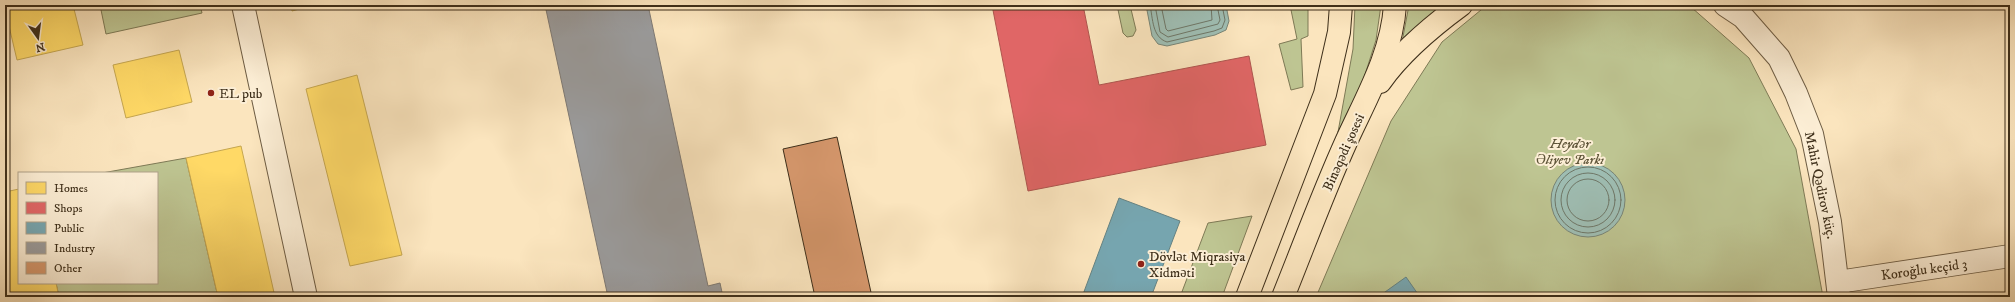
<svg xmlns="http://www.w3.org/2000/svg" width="2015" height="302" font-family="'IM FELL DW Pica',serif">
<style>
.green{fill:#bec592;stroke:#7e7a56}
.water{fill:#9fbfb5;stroke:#788577}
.homes{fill:#ffd966;stroke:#c5a64f}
.shops{fill:#e06666;stroke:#af564f}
.public{fill:#76a5af;stroke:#658282}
.industry{fill:#999;stroke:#7e7973}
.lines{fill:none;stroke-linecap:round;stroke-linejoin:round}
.shore{stroke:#6e7768;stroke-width:1}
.building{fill:#d4966b;stroke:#3e2f1a}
.minor-casing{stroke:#6d5c43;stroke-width:24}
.primary-casing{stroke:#3e2f1a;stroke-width:24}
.minor{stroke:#fceed5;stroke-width:22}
.primary{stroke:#fbe5be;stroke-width:22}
.poi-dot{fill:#8f2418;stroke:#fceed5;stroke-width:1.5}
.labels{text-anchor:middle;stroke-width:4;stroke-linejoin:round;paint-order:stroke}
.poi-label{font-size:14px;fill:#3e2f1a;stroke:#fceed5;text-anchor:start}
.park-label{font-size:14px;font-style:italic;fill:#5e5438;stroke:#fceed5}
.street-label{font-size:14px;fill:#3e2f1a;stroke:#fceed5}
</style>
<rect width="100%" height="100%" fill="#fbe5be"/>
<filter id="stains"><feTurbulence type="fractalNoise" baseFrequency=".005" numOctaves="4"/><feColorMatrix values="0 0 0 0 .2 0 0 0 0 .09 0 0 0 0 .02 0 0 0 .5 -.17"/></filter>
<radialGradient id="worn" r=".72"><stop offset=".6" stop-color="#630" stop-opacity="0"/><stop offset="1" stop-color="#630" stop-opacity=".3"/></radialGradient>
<!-- green -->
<g class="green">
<path d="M 100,5 L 200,5 L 202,13 L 106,34 Z"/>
<path d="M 1117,5 L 1130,5 L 1136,30 L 1133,36 L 1127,37 L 1123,33 Z"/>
<path d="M 1290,5 L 1308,5 L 1308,36 L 1301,39 L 1303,87 L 1291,90 L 1279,44 L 1297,39 Z"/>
<path d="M 1355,5 L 1381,5 L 1376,40 L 1362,84 L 1338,132 L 1353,49 Z"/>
<path d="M 1409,5 L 1444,5 L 1402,42 Z"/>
<path d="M 1487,5 L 1687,5 L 1691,7 L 1749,58 L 1796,149 L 1823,297 L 1316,297 L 1391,121 L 1442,42 Z"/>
<path d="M 186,158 L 218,297 L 59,297 L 56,283 L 157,283 L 157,173 L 102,173 Z"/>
<path d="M 1252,216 L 1222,297 L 1180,297 L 1208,223 Z"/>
</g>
<!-- water -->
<g class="water">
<path d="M 1146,5 L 1226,5 L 1229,21 L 1226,30 L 1215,35 L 1167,46 L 1158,44 L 1152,36 Z"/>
<circle cx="1588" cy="200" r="37"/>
</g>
<!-- homes -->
<g class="homes">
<path d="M 15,5 L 73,5 L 83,45 L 17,60 L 5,9 L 5,7 Z"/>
<path d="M 291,5 L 314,5 L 292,11 Z"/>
<path d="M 179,50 L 192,102 L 126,118 L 113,65 Z"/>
<path d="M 357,75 L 402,255 L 350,266 L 306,89 Z"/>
<path d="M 241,146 L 275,297 L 218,297 L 186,158 Z"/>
<path d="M 19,189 L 19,283 L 56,283 L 59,297 L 5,297 L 5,192 Z"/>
</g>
<!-- shops -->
<path class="shops" d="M 992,5 L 1083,5 L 1099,85 L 1249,56 L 1266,145 L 1028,191 Z"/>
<!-- public -->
<g class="public">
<path d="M 1119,198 L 1180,221 L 1151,297 L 1082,297 Z"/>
<path d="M 1406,277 L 1420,297 L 1378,297 Z"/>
</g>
<!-- industry -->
<path class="industry" d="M 545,5 L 648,5 L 708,286 L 720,283 L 723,297 L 608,297 Z"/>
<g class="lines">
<!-- shore -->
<g class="shore">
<path d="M 1150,5 C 1153,19 1152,37 1167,42 L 1214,31 L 1222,28 L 1225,20 L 1222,5"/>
<path d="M 1155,5 L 1160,32 L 1168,37 L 1218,24 L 1220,20 L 1217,5"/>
<path d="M 1161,5 L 1166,29 L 1168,31 L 1212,20 L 1211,5"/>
<circle cx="1588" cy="200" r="33"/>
<circle cx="1588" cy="200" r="27"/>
<circle cx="1588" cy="200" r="21"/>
</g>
</g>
<!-- building -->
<path class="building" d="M 837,137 L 872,297 L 815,297 L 783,149 Z"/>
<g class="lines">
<!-- minor casing -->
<g class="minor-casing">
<g id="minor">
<path d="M 243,5 L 306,297"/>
<path d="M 1725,5 L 1743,17 L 1779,58 L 1796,93 L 1812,134 L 1830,222 L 1839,297"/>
<path d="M 1838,282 L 2010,256"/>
</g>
</g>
<!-- primary casing -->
<g class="primary-casing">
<g id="primary">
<path d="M 1380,82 C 1401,52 1431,27 1461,5"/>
<path d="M 1247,297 L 1325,94 L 1339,32 L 1341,5"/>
<path d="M 1283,297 C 1304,245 1323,193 1346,142 C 1366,98 1392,54 1395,5"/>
</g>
</g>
<!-- minor -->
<use href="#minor" class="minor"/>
<!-- primary -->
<use href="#primary" class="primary"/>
</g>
<!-- markers -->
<g class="poi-dot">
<circle cx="211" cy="93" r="4"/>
<circle cx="1141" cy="264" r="4"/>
</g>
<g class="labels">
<!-- poi labels -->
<g class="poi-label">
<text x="219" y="98">EL pub</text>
<text x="1149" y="261">Dövlət Miqrasiya<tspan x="1149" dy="16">Xidməti</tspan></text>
</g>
<!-- park labels -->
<g class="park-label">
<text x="1570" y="148">Heydər<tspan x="1570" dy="16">Əliyev Parkı</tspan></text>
</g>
<!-- street labels -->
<g class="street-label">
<text transform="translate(1343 152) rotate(-66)" y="5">Binəqədi şosesi</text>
<text transform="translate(1821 185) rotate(78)" y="5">Mahir Qədirov küç.</text>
<text transform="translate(1924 269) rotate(-8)" y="5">Koroğlu keçid 3</text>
</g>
</g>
<!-- margin -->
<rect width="2015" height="302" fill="none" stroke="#fbe5be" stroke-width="20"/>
<rect x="6" y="6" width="2003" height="290" fill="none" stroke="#3e2f1a" stroke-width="2"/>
<rect x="10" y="10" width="1995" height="282" fill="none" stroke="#3e2f1a"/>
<!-- legend -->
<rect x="18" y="172" width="140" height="112" fill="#fceed5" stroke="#b0a28a"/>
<rect x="26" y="182" width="20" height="12" fill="#ffd966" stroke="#b0a28a"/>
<text x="54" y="192" font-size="12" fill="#3e2f1a">Homes</text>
<rect x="26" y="202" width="20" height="12" fill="#e06666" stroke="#b0a28a"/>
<text x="54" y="212" font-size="12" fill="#3e2f1a">Shops</text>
<rect x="26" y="222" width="20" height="12" fill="#76a5af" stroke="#b0a28a"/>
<text x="54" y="232" font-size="12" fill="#3e2f1a">Public</text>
<rect x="26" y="242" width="20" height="12" fill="#999999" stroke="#b0a28a"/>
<text x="54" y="252" font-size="12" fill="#3e2f1a">Industry</text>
<rect x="26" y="262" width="20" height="12" fill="#d4966b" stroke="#b0a28a"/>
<text x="54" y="272" font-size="12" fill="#3e2f1a">Other</text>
<!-- north arrow -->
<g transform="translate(38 38) rotate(166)" stroke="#fceed5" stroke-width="3" paint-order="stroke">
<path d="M0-3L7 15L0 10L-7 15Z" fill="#3e2f1a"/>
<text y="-6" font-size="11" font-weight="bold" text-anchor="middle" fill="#3e2f1a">N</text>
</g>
<rect width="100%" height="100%" filter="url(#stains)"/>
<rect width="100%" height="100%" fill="url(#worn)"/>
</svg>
